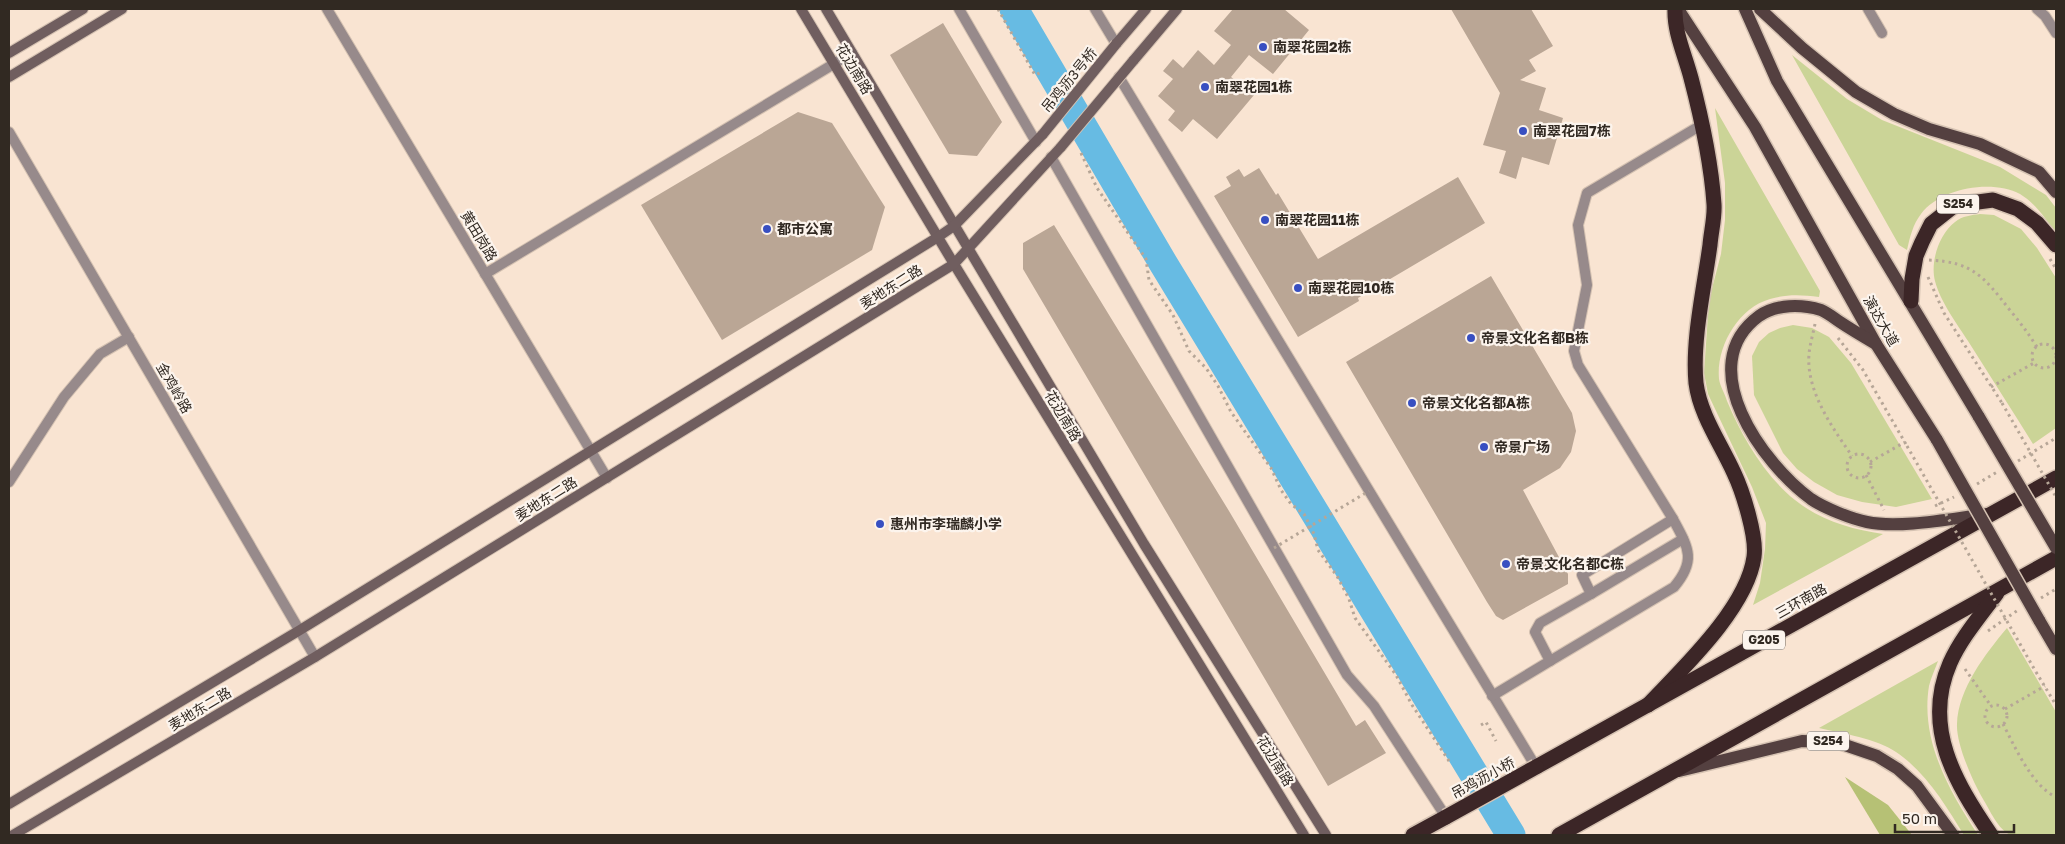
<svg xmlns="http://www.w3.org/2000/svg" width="2065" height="844" font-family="'Golos Text','Noto Sans SC',sans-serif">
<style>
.green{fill:#cbd497}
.forest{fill:#b6c175}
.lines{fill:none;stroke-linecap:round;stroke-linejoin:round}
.river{stroke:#67bbe3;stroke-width:29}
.building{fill:#baa695}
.street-casing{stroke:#d5c2b2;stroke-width:12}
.secondary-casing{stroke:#d5c2b2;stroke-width:12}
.primary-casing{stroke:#d5c2b2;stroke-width:15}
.highway-casing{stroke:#d5c2b2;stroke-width:18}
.path{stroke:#b6a697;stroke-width:3;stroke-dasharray:2.5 4;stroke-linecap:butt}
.street{stroke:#978a8b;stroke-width:10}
.secondary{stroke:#705e5f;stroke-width:10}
.primary{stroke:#544040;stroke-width:12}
.highway{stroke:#3c2627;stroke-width:15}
.secondary-bridge-casing{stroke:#d5c2b2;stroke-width:12;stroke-linecap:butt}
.primary-bridge-casing{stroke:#d5c2b2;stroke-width:15;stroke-linecap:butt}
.highway-bridge-casing{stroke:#d5c2b2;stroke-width:18;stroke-linecap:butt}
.path-bridge{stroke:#b6a697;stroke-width:3;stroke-dasharray:2.5 4;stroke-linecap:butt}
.secondary-bridge{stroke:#705e5f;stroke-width:10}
.primary-bridge{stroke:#544040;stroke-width:12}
.highway-bridge{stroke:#3c2627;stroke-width:15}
.poi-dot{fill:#384fc1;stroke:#fcf4ed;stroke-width:2}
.labels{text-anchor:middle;stroke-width:4.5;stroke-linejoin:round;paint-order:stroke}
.shield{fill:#fcf4ed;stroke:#6e665f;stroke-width:1}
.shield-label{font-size:12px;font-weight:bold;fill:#312922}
.poi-label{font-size:14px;font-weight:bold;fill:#312922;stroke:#fcf4ed;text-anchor:start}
.street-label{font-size:14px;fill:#312922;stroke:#fcf4ed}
</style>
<rect width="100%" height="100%" fill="#f9e4d2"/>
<!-- green -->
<g class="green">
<path d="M 1792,55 L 1847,99 L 1882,120 L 2000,167 L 2046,195 L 2056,208 L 2056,234 C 2047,220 2035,203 2020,194 C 1992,179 1940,188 1921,214 C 1913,224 1910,237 1907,250 L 1899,245 Z"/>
<path d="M 1715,108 L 1820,291 L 1819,297 C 1802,295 1787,294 1770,299 C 1738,308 1716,347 1719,379 C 1720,386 1725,394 1727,401 C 1742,437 1764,475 1795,500 C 1821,521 1851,529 1883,534 L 1753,605 L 1760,583 L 1765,549 L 1766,523 L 1752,487 L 1708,394 L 1704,373 L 1709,300 L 1721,254 L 1725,220 L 1725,183 Z"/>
<path d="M 1980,214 L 1994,215 L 2021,229 L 2037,248 L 2056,278 L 2056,428 L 2033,444 C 2012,410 1990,376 1968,341 C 1957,324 1940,301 1935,281 C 1930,262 1939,234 1955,222 C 1962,216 1972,215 1980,214 Z"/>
<path d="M 1793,325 L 1812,328 L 1829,337 L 1851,363 L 1932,499 L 1896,507 L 1862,502 L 1837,495 L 1814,482 L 1797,469 L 1783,453 L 1754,395 L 1752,356 L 1759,342 L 1769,333 L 1780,328 Z"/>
<path d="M 2007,628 L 2056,712 L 2056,835 C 2047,835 2017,838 2011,835 C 1998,830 1990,810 1983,799 C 1973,782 1956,744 1957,724 C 1958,689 1986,653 2007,628 Z"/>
<path d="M 1938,661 C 1935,669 1931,678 1929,686 C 1920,741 1950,792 1978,835 L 1964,835 C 1946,806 1926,772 1896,752 C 1878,739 1841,733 1819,728 Z"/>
</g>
<!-- forest -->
<path class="forest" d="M 1845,777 L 1888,805 L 1912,835 L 1880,835 Z"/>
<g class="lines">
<!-- river -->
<path class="river" d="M 1014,9 L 1163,263 L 1511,835"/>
</g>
<!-- building -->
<g class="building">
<path d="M 1233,9 L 1284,9 L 1309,30 L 1273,74 L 1249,55 L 1231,77 L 1254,95 L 1217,139 L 1193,119 L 1182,132 L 1168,120 L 1175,111 L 1158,96 L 1173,79 L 1163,71 L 1173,59 L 1183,68 L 1198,50 L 1214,65 L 1231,45 L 1214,31 Z"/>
<path d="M 1451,9 L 1531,9 L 1553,46 L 1529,60 L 1536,71 L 1520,80 L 1546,88 L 1539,110 L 1563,118 L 1549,165 L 1522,157 L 1516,179 L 1499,173 L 1506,151 L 1483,145 L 1500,93 Z"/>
<path d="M 943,23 L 1002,122 L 977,156 L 949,154 L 890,55 Z"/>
<path d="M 798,112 L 832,123 L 885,207 L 872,250 L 722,340 L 641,205 Z"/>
<path d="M 1259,168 L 1276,195 L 1278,193 L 1318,259 L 1458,177 L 1485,223 L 1358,298 L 1359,301 L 1298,337 L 1214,196 L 1231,186 L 1226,177 L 1239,169 L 1244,177 Z"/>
<path d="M 1054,225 L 1229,511 L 1356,726 L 1365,720 L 1386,753 L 1328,786 L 1023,269 L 1023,243 Z"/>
<path d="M 1491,276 L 1572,413 L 1576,431 L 1571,452 L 1560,468 L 1523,490 L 1568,574 L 1568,584 L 1503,620 L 1496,616 L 1487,602 L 1346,362 Z"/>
</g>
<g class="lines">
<!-- street casing -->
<g class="street-casing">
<g id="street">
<path d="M 327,9 L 607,478"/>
<path d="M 959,9 L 1036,142"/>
<path d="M 1095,9 L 1116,44"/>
<path d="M 1868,9 L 1882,33"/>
<path d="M 2037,9 L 2045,16 L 2056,33"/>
<path d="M 1119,77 L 1536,767"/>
<path d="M 9,132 L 315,657"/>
<path d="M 1051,157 L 1347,675 L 1374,706 L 1446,817"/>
<path d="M 485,274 L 852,53"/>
<path d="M 9,482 L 64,397 L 100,354 L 129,337"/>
<path d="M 1591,594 L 1683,539"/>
<path d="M 1550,661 L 1674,587 C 1697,560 1688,547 1673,519"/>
<path d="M 1492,696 L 1550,661 L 1535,632 L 1540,623 L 1591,594 L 1582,575 L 1673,519 L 1578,365 L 1574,351 L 1587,285 L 1578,225 L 1587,193 L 1703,124"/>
</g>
</g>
<!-- secondary casing -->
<g class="secondary-casing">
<g id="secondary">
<path d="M 801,9 L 954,264 L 1304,835"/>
<path d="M 826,9 L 1144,544 L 1326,835"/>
<path d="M 1116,44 L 1146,9"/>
<path d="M 9,53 L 83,9"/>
<path d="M 1133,61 L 1177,9"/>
<path d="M 9,77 L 122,9"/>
<path d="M 9,804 L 300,630 L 938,237 L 954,226 L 1043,134"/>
<path d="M 13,835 L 315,657 L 954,264 L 1061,147"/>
</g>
</g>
<!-- primary casing -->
<g class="primary-casing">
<g id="primary">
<path d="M 1678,9 L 1755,127 L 1876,344 L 1937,440"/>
<path d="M 1745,9 L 1777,81 L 1979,417"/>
<path d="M 1760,9 L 1802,48 L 1856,92 L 1894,114 L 1929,129 L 1980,144 L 2039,172 L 2056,192"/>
<path d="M 1876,344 C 1864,337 1852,330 1840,322 C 1834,318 1828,313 1821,310 C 1801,304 1777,304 1759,316 C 1691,366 1763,464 1811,499 C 1824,508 1852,519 1867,522 C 1900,529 1954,518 1988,514"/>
<path d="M 2039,620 L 2056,649"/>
<path d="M 1679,771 L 1802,741 L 1836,742 L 1877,756 L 1898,769 L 1917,786 L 1953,835"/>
</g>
</g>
<!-- highway casing -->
<g class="highway-casing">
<g id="highway">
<path d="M 1911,301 L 1912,279 L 1916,256 L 1922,242 L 1931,224 L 1955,205 L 1993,200 L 2018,209 L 2037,223 L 2056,245"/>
<path d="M 1648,705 C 1683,668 1747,608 1754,557 C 1757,537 1743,492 1734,473 C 1721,444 1700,415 1696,383 C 1692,340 1704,289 1710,245 C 1711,232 1715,217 1714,204 C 1711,160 1702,120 1691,78 C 1685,55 1674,32 1675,9"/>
<path d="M 1536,767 L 2056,478"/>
<path d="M 1413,835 L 1446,817"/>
<path d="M 1559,835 L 2056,558"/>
<path d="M 1991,835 C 1955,782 1922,727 1950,663 C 1961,638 1981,615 1997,593"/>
</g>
</g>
<!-- path -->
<g class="path">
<path d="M 998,9 L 1035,75 L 1040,73"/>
<path d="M 1081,153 L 1097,188 L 1146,259 L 1149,280 L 1173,315 L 1189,351 L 1206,368 L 1218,386 L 1231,412 L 1271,468 L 1281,490 L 1291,504 L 1304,514 L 1314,534 L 1318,550 L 1337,576 L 1349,599 L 1355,618 L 1396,675 L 1412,705 L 1451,764"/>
<path d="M 2050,259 L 2056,269"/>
<path d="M 1929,260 C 1973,262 1984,277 2009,309 C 2019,321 2028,333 2037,347"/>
<path d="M 1928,277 L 1944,313 L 2002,403"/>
<path d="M 1815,324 C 1813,334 1810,344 1809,354 C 1806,391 1832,427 1852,456"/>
<path d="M 1838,338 L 1863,370 L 1907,446"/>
<circle cx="2044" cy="356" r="12"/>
<path d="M 1991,387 L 2034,363"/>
<circle cx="1859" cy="466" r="12"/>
<path d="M 2018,461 L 2056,438"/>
<path d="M 1870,462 L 1905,442"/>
<path d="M 1866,475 L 1884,510"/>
<path d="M 1977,484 L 1997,472"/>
<path d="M 1935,506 L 1954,497"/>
<path d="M 2041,598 L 2056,589"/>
<path d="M 1988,631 L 2018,610"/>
<path d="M 1965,669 L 1991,706"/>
<path d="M 2036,672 L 2056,705"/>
<circle cx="1996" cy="716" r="11"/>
<path d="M 2005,709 L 2045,686"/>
<path d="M 2003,724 C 2015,747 2032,786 2056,797"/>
<path d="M 1481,725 L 1486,722 L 1496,741"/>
</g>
<!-- street -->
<use href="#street" class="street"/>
<!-- secondary -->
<use href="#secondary" class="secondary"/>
<!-- primary -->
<use href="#primary" class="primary"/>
<!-- highway -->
<use href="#highway" class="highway"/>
<!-- secondary-bridge casing -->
<g class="secondary-bridge-casing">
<g id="secondary-bridge">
<path d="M 1043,134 L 1116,44"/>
<path d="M 1061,147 L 1133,61"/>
</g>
</g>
<!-- primary-bridge casing -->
<g class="primary-bridge-casing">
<g id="primary-bridge">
<path d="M 1979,417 L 2056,548"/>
<path d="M 1937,440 L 2039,620"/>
</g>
</g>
<!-- highway-bridge casing -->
<g class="highway-bridge-casing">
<path id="highway-bridge" d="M 1446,817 L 1536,767"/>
</g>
<!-- path-bridge -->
<g class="path-bridge">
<path d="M 2002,403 L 2056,497"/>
<path d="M 1907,446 L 2036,672"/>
<path d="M 1274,548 L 1369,491"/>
</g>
<!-- secondary-bridge -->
<use href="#secondary-bridge" class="secondary-bridge"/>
<!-- primary-bridge -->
<use href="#primary-bridge" class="primary-bridge"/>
<!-- highway-bridge -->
<use href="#highway-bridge" class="highway-bridge"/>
</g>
<!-- markers -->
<g class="poi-dot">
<circle cx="1263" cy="47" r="5"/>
<circle cx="1205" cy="87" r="5"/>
<circle cx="1523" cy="131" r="5"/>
<circle cx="1265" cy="220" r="5"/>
<circle cx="767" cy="229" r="5"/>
<circle cx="1298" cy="288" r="5"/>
<circle cx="1471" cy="338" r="5"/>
<circle cx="1412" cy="403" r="5"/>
<circle cx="1484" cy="447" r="5"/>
<circle cx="880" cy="524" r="5"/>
<circle cx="1506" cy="564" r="5"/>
</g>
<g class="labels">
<!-- shield labels -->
<g class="shield">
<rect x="1937" y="194.5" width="42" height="19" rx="4"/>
<rect x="1743" y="630.5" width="42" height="19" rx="4"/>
<rect x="1807" y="731.5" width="42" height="19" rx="4"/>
</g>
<g class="shield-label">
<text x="1958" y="208">S254</text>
<text x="1764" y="644">G205</text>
<text x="1828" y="745">S254</text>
</g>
<!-- poi labels -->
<g class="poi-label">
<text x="1273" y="52">南翠花园2栋</text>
<text x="1215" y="92">南翠花园1栋</text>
<text x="1533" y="136">南翠花园7栋</text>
<text x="1275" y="225">南翠花园11栋</text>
<text x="777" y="234">都市公寓</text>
<text x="1308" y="293">南翠花园10栋</text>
<text x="1481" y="343">帝景文化名都B栋</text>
<text x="1422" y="408">帝景文化名都A栋</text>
<text x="1494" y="452">帝景广场</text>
<text x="890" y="529">惠州市李瑞麟小学</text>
<text x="1516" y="569">帝景文化名都C栋</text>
</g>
<!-- street labels -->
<g class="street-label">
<text transform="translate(854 69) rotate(59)" y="5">花边南路</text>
<text transform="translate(1069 80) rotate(-51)" y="5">吊鸡沥3号桥</text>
<text transform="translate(479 236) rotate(59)" y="5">黄田岗路</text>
<text transform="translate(891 287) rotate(-32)" y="5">麦地东二路</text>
<text transform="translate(1881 321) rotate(60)" y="5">演达大道</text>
<text transform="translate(174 388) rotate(60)" y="5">金鸡岭路</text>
<text transform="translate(1063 416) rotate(59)" y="5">花边南路</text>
<text transform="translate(546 499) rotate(-32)" y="5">麦地东二路</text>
<text transform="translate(1801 601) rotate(-29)" y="5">三环南路</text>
<text transform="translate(200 709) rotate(-31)" y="5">麦地东二路</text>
<text transform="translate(1275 761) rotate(58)" y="5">花边南路</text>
<text transform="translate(1483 778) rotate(-29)" y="5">吊鸡沥小桥</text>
</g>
</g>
<!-- border -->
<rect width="2065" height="844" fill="none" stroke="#312922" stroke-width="20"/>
<!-- scale -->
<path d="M1895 824v8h119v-8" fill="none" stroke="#312922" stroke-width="2.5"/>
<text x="1902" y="824" font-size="15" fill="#312922" stroke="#fcf4ed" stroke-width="4" paint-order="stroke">50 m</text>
</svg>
